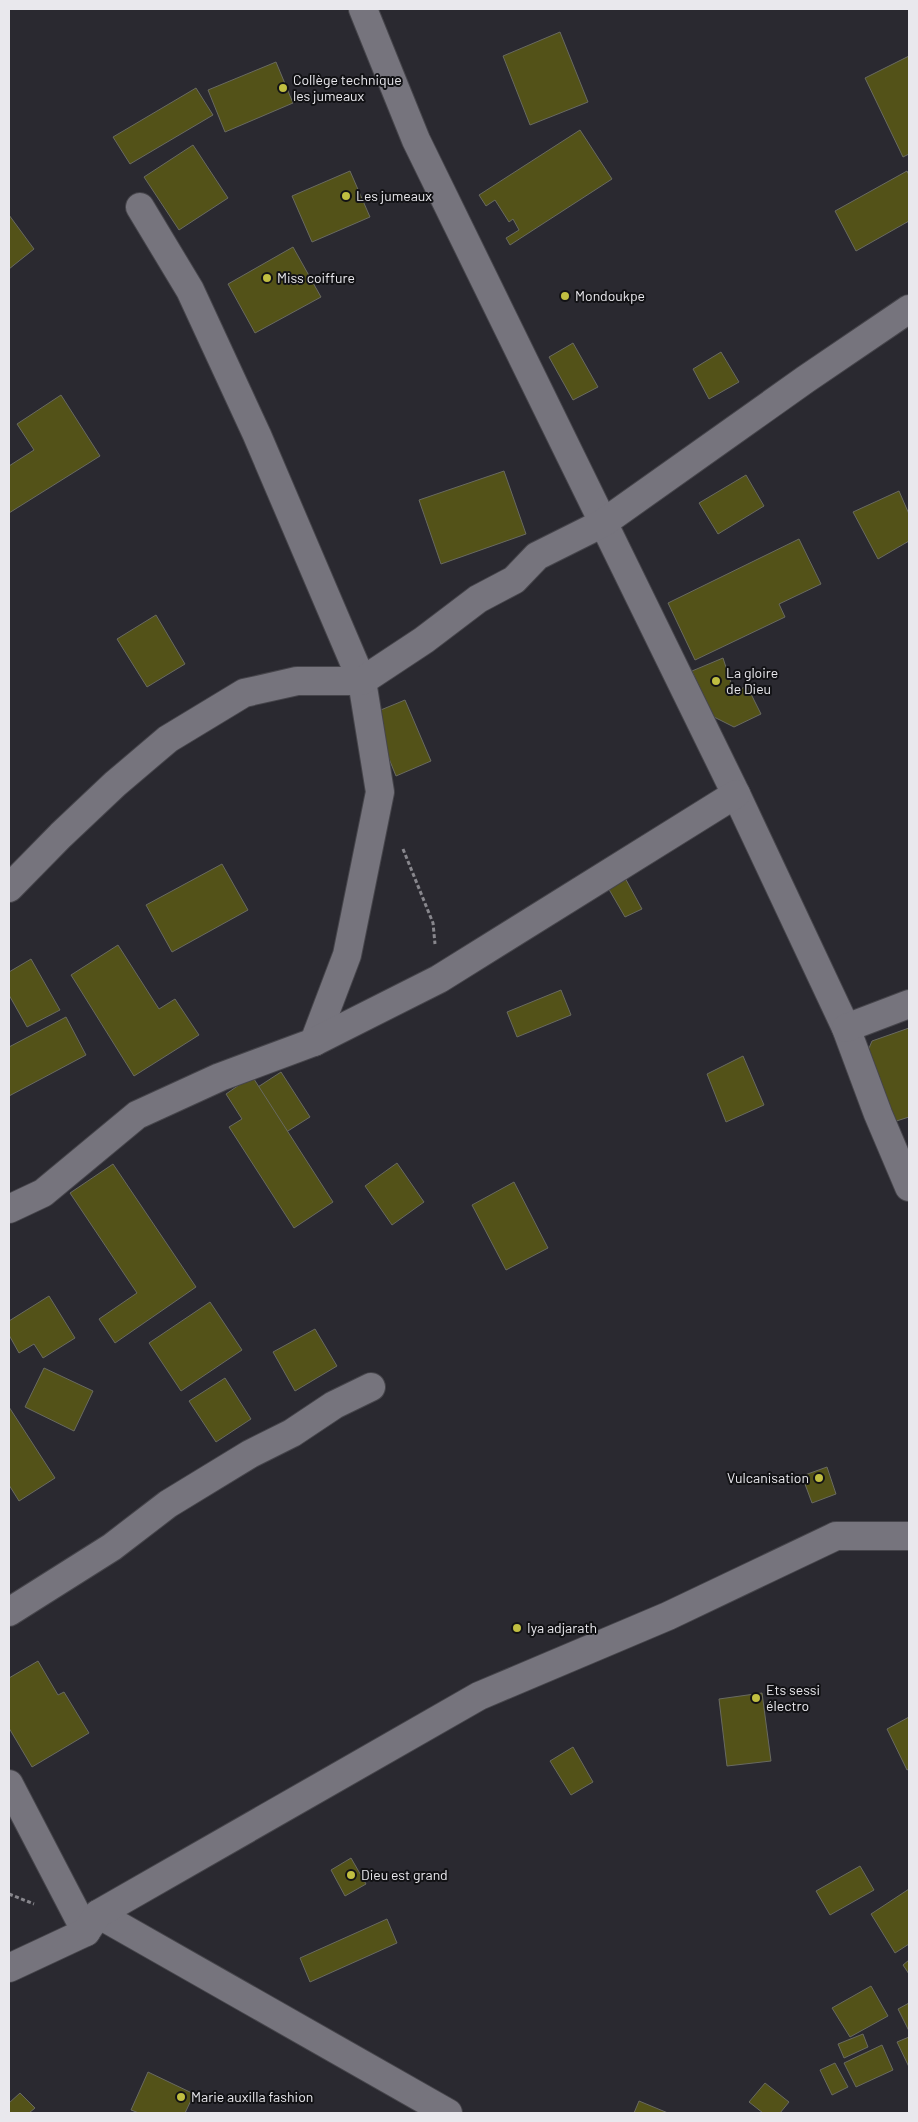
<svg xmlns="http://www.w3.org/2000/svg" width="918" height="2122" font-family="Barlow,sans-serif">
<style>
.building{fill:#535218;stroke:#696a61}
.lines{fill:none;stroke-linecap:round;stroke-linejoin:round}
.minor-casing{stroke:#46454b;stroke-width:30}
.path{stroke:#88878d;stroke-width:3;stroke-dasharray:4 2.5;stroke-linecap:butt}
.minor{stroke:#76747d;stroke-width:28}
.poi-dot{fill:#c0be41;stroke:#121215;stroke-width:2}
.labels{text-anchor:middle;stroke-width:4;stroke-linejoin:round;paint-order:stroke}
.poi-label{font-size:14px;fill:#e9e8ed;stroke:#121215;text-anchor:start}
</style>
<rect width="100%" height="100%" fill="#2a2930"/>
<!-- building -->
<g class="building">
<path d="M 560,32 L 588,102 L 530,125 L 503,56 Z"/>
<path d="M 909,56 L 909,154 L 903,157 L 865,78 Z"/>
<path d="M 276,62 L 293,103 L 225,132 L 208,90 Z"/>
<path d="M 196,88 L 213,115 L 130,164 L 113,137 Z"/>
<path d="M 580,130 L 612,179 L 510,245 L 506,238 L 519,230 L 513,219 L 509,222 L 495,200 L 486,206 L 479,195 Z"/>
<path d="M 193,145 L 228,198 L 179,230 L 144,177 Z"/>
<path d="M 350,171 L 370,217 L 312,242 L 292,196 Z"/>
<path d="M 907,171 L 909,175 L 909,221 L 856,251 L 835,211 Z"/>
<path d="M 9,215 L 34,249 L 9,269 Z"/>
<path d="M 293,247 L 321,297 L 255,333 L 228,284 Z"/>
<path d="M 573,343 L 598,387 L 573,400 L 549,357 Z"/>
<path d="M 721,352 L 739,382 L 709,399 L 693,369 Z"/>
<path d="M 61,395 L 100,456 L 9,513 L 9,466 L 34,450 L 17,424 Z"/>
<path d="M 504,471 L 526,534 L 441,564 L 419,500 Z"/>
<path d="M 746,475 L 764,506 L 718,534 L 699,503 Z"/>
<path d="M 899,491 L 909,514 L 909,541 L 878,559 L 853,512 Z"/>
<path d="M 799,539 L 821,584 L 779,604 L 785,617 L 695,660 L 668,603 Z"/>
<path d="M 156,615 L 185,664 L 147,687 L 117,639 Z"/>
<path d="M 723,658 L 734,692 L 747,686 L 761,714 L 734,727 L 710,715 L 692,671 Z"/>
<path d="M 405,700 L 431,761 L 396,776 L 371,714 Z"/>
<path d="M 222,864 L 248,910 L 172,952 L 146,905 Z"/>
<path d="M 624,876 L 642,909 L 625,917 L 607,886 Z"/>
<path d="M 118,945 L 159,1009 L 175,999 L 199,1035 L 134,1076 L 71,975 Z"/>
<path d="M 31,959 L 60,1010 L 27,1027 L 9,995 L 9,972 Z"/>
<path d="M 561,990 L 571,1015 L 517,1037 L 507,1012 Z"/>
<path d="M 66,1017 L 86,1055 L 9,1096 L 9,1047 Z"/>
<path d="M 909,1028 L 909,1117 L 890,1123 L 864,1060 L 872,1041 Z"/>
<path d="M 743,1056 L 764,1105 L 726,1122 L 707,1074 Z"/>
<path d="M 281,1072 L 310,1117 L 272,1141 L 244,1096 Z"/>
<path d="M 252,1076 L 333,1202 L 294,1228 L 229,1127 L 242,1119 L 226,1094 Z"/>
<path d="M 397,1163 L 424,1202 L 392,1225 L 365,1186 Z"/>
<path d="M 113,1164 L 196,1287 L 115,1343 L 99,1319 L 137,1293 L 70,1193 Z"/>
<path d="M 514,1182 L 548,1248 L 506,1270 L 472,1205 Z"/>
<path d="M 49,1296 L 75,1338 L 43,1358 L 34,1344 L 19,1353 L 9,1335 L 9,1321 Z"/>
<path d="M 210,1302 L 242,1350 L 181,1391 L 149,1343 Z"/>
<path d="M 315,1329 L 337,1366 L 295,1391 L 273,1352 Z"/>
<path d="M 44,1368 L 93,1391 L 74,1431 L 25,1407 Z"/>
<path d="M 225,1378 L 251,1419 L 216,1442 L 189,1401 Z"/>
<path d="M 9,1407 L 55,1478 L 19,1501 L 9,1485 Z"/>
<path d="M 827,1467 L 836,1494 L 812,1503 L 802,1476 Z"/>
<path d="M 38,1661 L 58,1695 L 64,1692 L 89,1733 L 32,1767 L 9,1728 L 9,1678 Z"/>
<path d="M 762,1693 L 771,1761 L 727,1766 L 719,1699 Z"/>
<path d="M 909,1717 L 909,1769 L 907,1770 L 887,1729 Z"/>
<path d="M 573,1747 L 593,1782 L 571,1795 L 550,1761 Z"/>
<path d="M 351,1858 L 366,1884 L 345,1896 L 331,1870 Z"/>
<path d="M 860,1866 L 874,1890 L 830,1915 L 816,1891 Z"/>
<path d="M 909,1889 L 909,1944 L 895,1953 L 871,1914 Z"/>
<path d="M 387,1919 L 397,1943 L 310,1982 L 300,1958 Z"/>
<path d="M 909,1960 L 909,1974 L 903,1965 Z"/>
<path d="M 871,1986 L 888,2016 L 850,2037 L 832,2008 Z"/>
<path d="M 909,2003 L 909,2031 L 898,2009 Z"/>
<path d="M 863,2034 L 868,2047 L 844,2058 L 838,2044 Z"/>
<path d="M 909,2037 L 909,2067 L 897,2042 Z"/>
<path d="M 882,2045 L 893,2070 L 856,2087 L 844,2063 Z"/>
<path d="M 835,2063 L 848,2087 L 832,2095 L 820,2070 Z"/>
<path d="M 148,2072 L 194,2094 L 185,2113 L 139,2113 L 131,2110 Z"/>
<path d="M 765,2083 L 789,2102 L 780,2113 L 763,2113 L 749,2102 Z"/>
<path d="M 20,2093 L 35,2108 L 29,2113 L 9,2113 L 9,2103 Z"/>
<path d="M 639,2101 L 668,2113 L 634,2113 Z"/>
</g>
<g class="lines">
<!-- minor casing -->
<g class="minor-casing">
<g id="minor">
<path d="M 363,9 L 416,140 L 736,794 L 846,1028 L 878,1114 L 909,1187"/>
<path d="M 140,207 L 190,290 L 257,435 L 362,681 L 380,792 L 347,955 L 314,1042"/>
<path d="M 9,888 L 61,835 L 115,784 L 168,739 L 244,693 L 297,681 L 362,681 L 424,640 L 478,599 L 514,580 L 537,556 L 603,523 L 806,379 L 909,309"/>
<path d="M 846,1028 L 909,1004"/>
<path d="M 9,1209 L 43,1193 L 137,1115 L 220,1077 L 314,1042 L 439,979 L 736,794"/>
<path d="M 9,1612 L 112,1547 L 168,1504 L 250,1454 L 292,1433 L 334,1405 L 371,1387"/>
<path d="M 9,1784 L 86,1932"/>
<path d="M 98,1914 L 448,2113"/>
<path d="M 9,1968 L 86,1932 L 98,1914 L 479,1696 L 668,1616 L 836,1536 L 909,1536"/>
</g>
</g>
<!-- path -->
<g class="path">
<path d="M 403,849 L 433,923 L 435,944"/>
<path d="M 9,1894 L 34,1904"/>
</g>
<!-- minor -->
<use href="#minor" class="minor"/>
</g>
<!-- markers -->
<g class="poi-dot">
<circle cx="283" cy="88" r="5"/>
<circle cx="346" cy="196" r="5"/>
<circle cx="267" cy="278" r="5"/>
<circle cx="565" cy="296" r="5"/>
<circle cx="716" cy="681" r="5"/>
<circle cx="819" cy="1478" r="5"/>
<circle cx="517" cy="1628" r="5"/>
<circle cx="756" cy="1698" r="5"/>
<circle cx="351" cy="1875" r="5"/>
<circle cx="181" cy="2097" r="5"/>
</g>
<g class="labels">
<!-- poi labels -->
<g class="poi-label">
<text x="293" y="85">Collège technique<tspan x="293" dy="16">les jumeaux</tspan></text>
<text x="356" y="201">Les jumeaux</text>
<text x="277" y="283">Miss coiffure</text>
<text x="575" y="301">Mondoukpe</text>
<text x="726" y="678">La gloire<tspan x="726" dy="16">de Dieu</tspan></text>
<text x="809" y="1483" text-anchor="end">Vulcanisation</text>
<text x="527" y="1633">Iya adjarath</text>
<text x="766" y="1695">Ets sessi<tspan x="766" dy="16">électro</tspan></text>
<text x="361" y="1880">Dieu est grand</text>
<text x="191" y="2102">Marie auxilla fashion</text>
</g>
</g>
<!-- border -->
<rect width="918" height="2122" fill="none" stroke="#e9e8ed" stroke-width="20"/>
</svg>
